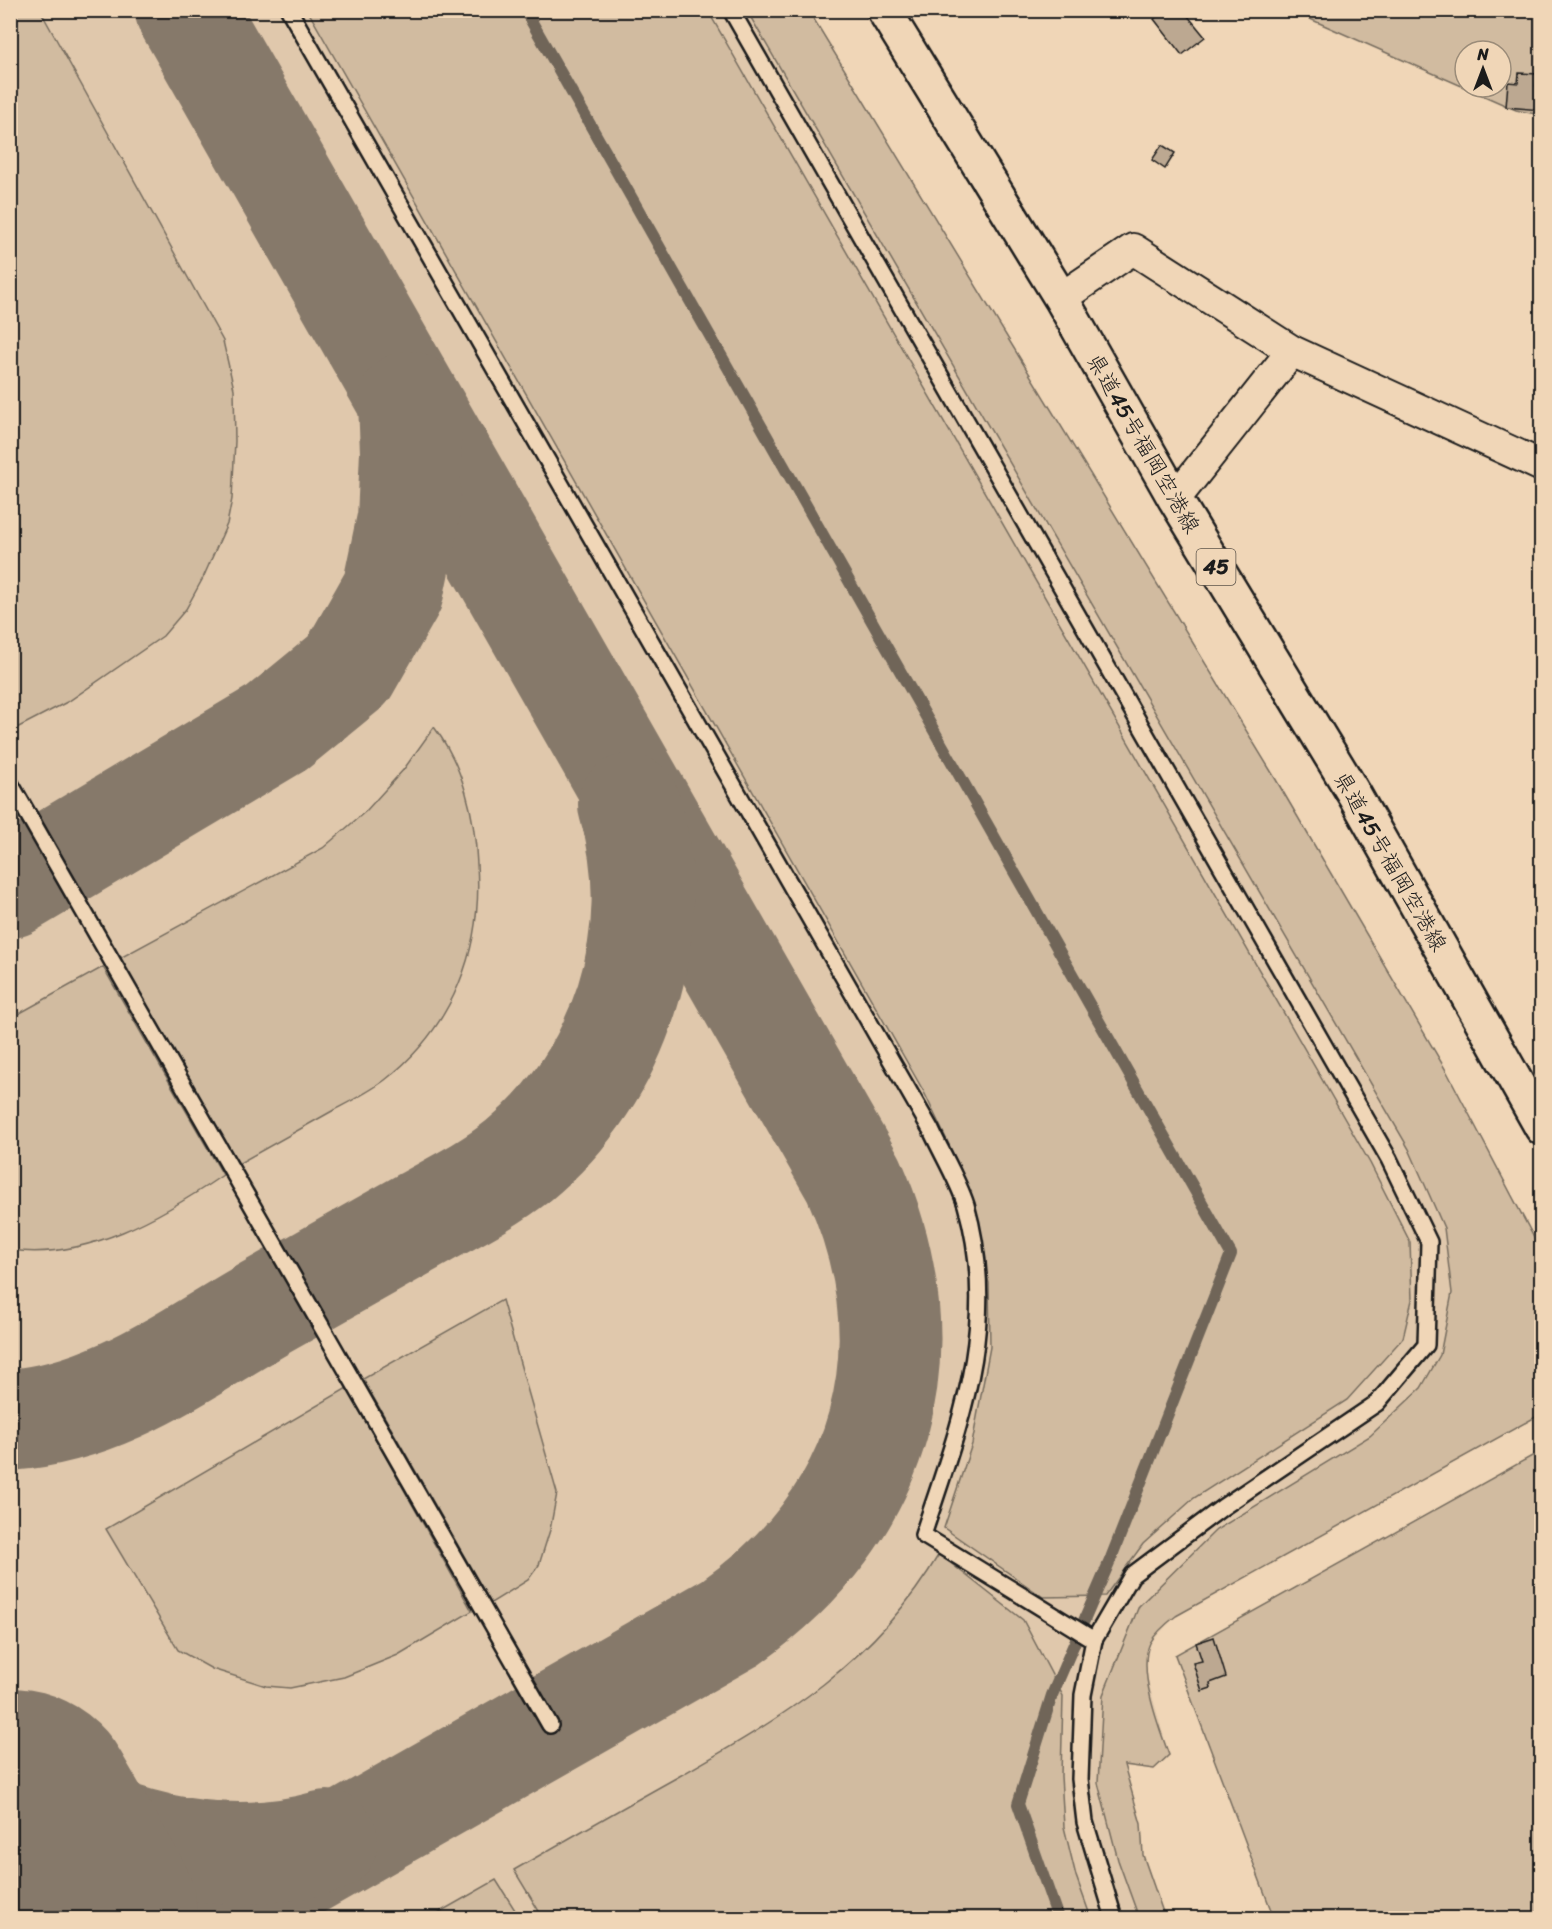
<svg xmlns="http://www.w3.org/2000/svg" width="1552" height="1929" font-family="Sriracha,'Klee One',sans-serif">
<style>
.built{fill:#e0c8ac}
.green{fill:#d1bba0;stroke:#766c5e;stroke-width:1.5;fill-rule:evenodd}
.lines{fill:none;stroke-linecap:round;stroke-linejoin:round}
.stream{stroke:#6f6559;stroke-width:12}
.taxiway{stroke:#86796a;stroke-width:102}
.runway{stroke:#86796a;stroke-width:256}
.building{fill:#bca891;stroke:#1c1c1c;stroke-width:1.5}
.lane-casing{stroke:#1c1c1c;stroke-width:20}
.street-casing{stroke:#1c1c1c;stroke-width:34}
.primary-casing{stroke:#1c1c1c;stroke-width:38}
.lane{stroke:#f0d6b7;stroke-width:15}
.street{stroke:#f0d6b7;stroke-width:30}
.primary{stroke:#f0d6b7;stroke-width:33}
.labels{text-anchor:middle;stroke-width:4.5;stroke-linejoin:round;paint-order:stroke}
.shield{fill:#f0d6b7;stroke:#5c544a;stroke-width:1.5}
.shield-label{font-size:21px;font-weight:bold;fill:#1c1c1c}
.street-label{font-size:22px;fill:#1c1c1c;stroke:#f0d6b7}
</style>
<rect width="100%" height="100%" fill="#f0d6b7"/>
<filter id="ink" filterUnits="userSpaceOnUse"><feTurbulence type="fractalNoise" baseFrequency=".0167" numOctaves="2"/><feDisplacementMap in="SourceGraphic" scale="12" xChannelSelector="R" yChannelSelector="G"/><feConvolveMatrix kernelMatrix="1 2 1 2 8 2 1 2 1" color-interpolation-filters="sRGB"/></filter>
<g filter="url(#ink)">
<!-- built -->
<path class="built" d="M 11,11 L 802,11 L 1108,516 L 1541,1407 L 1176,1616 L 1151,1642 L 1145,1658 L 1147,1677 L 1169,1755 L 1154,1769 L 1124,1765 L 1141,1824 L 1143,1855 L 1165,1918 L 11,1918 Z"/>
<!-- green -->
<g class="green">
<path d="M 40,10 L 223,341 L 234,389 L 235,441 L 232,499 L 227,524 L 203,578 L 186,609 L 163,636 L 69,701 L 11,731 L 10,11 Z"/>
<path d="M 308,11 L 708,11 L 1370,1163 L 1410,1242 L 1412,1300 L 1403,1338 L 1347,1400 L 1194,1498 L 1143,1544 L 1105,1596 L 1043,1597 L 944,1528 L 972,1444 L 990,1347 L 989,1283 L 961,1170 L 924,1092 Z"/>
<path d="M 747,11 L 809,11 L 1275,778 L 1447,1072 L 1541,1251 L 1541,1414 L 1176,1616 C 1167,1623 1156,1632 1150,1643 C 1137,1670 1159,1728 1169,1755 L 1154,1769 L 1124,1765 L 1141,1824 L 1143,1855 L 1165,1918 L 1139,1918 L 1118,1860 L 1098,1783 L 1103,1695 L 1139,1606 L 1216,1530 L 1370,1436 L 1421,1388 L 1440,1355 L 1452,1293 L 1444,1228 L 1409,1149 Z"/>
<path d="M 1292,11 L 1541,11 L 1541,115 L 1516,110 ZM 1465,51 L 1501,51 L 1501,87 L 1465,87 Z"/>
<path d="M 434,727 C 463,765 475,816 477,864 C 483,949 453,1027 385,1080 C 369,1092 351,1101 334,1110 C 302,1128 270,1146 238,1164 L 120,958 L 323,848 L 366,811 L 404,769 Z"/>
<path d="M 103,967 L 223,1175 C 163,1216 86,1261 11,1250 L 11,1153 L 17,1149 L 11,1139 L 11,1018 Z"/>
<path d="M 502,1300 L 557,1493 L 550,1530 L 539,1565 L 528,1580 L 491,1603 L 363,1379 Z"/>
<path d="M 347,1388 L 472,1611 L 398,1655 L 344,1677 L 290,1688 L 266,1686 L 212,1669 L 178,1650 L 106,1529 Z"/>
<path d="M 1541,1451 L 1541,1918 L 1274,1918 L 1175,1655 Z"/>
<path d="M 939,1554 L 1023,1620 L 1063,1696 L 1061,1776 L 1064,1827 L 1076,1876 L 1091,1918 L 543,1918 L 514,1870 C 568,1839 622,1808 676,1778 C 782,1718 876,1662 939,1554 Z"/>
<path d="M 496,1880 L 520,1918 L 429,1918 Z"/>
</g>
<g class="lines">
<!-- stream -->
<path class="stream" d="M 525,10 L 1231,1254 L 1111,1558 L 1052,1695 L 1018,1804 L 1058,1918"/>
<!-- taxiway -->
<g class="taxiway">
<path d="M 186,10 L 854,1179 C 929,1351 884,1514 731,1622 L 211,1918"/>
<path d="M 10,887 L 277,728 L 348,670 L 393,591 L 408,519 L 411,452 L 409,402"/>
<path d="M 10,1420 C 113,1412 188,1351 274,1303 C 324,1275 373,1247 423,1219 C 455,1201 489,1184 518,1161 C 621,1077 668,932 629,805"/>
<path d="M 10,1776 C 100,1842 219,1871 327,1841"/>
</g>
<!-- runway -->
<path class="runway" d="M 10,1816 L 69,1918"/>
</g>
<!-- building -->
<g class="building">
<path d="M 1165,10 L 1183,10 L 1205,37 L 1182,55 L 1154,19 Z"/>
<path d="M 1519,73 L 1538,74 L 1536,86 L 1542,87 L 1541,110 L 1506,107 L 1508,82 L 1518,83 Z"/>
<path d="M 1162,145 L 1175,153 L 1165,169 L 1152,160 Z"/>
<path d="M 1214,1637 L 1226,1677 L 1210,1683 L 1211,1688 L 1202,1691 L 1193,1663 L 1202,1661 L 1196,1643 Z"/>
</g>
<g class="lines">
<!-- lane casing -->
<g class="lane-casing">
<g id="lane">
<path d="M 289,10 L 931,1130 C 942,1154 958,1180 966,1205 C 1000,1325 960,1423 923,1535 L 1094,1640"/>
<path d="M 731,10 L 1389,1159 L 1429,1242 L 1426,1345 L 1377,1403 L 1223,1507 L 1132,1575 L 1094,1640 L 1083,1695 L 1080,1779 L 1085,1822 L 1114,1918"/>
<path d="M 10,783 L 550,1725"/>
</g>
</g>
<!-- street casing -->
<g class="street-casing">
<g id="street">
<path d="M 1061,298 L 1133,249 L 1292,351 L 1542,466"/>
<path d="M 1175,499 L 1292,351"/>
</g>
</g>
<!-- primary casing -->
<g class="primary-casing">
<path id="primary" d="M 884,10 L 1061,298 L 1175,499 L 1354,794 L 1542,1128"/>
</g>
<!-- lane -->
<use href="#lane" class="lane"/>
<!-- street -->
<use href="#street" class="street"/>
<!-- primary -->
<use href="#primary" class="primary"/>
</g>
</g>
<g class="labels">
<!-- shield labels -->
<rect class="shield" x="1196.5" y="549" width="39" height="36" rx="4.5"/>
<g class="shield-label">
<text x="1216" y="574">45</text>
</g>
<!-- street labels -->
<g class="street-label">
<text transform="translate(1144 443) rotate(60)" y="8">県道45号福岡空港線</text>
<text transform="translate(1391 861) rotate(60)" y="8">県道45号福岡空港線</text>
</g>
</g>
<!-- margin -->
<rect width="1552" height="1929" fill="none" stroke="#f0d6b7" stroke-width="36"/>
<rect x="18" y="18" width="1516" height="1893" fill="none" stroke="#1c1c1c" stroke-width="2" filter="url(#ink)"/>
<!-- north arrow -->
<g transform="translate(1483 69)"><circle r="28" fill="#f0d6b7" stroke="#9b8c79" stroke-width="1.5"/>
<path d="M0-4.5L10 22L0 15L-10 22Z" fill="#1c1c1c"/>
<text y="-9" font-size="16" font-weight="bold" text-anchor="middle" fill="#1c1c1c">N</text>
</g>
</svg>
